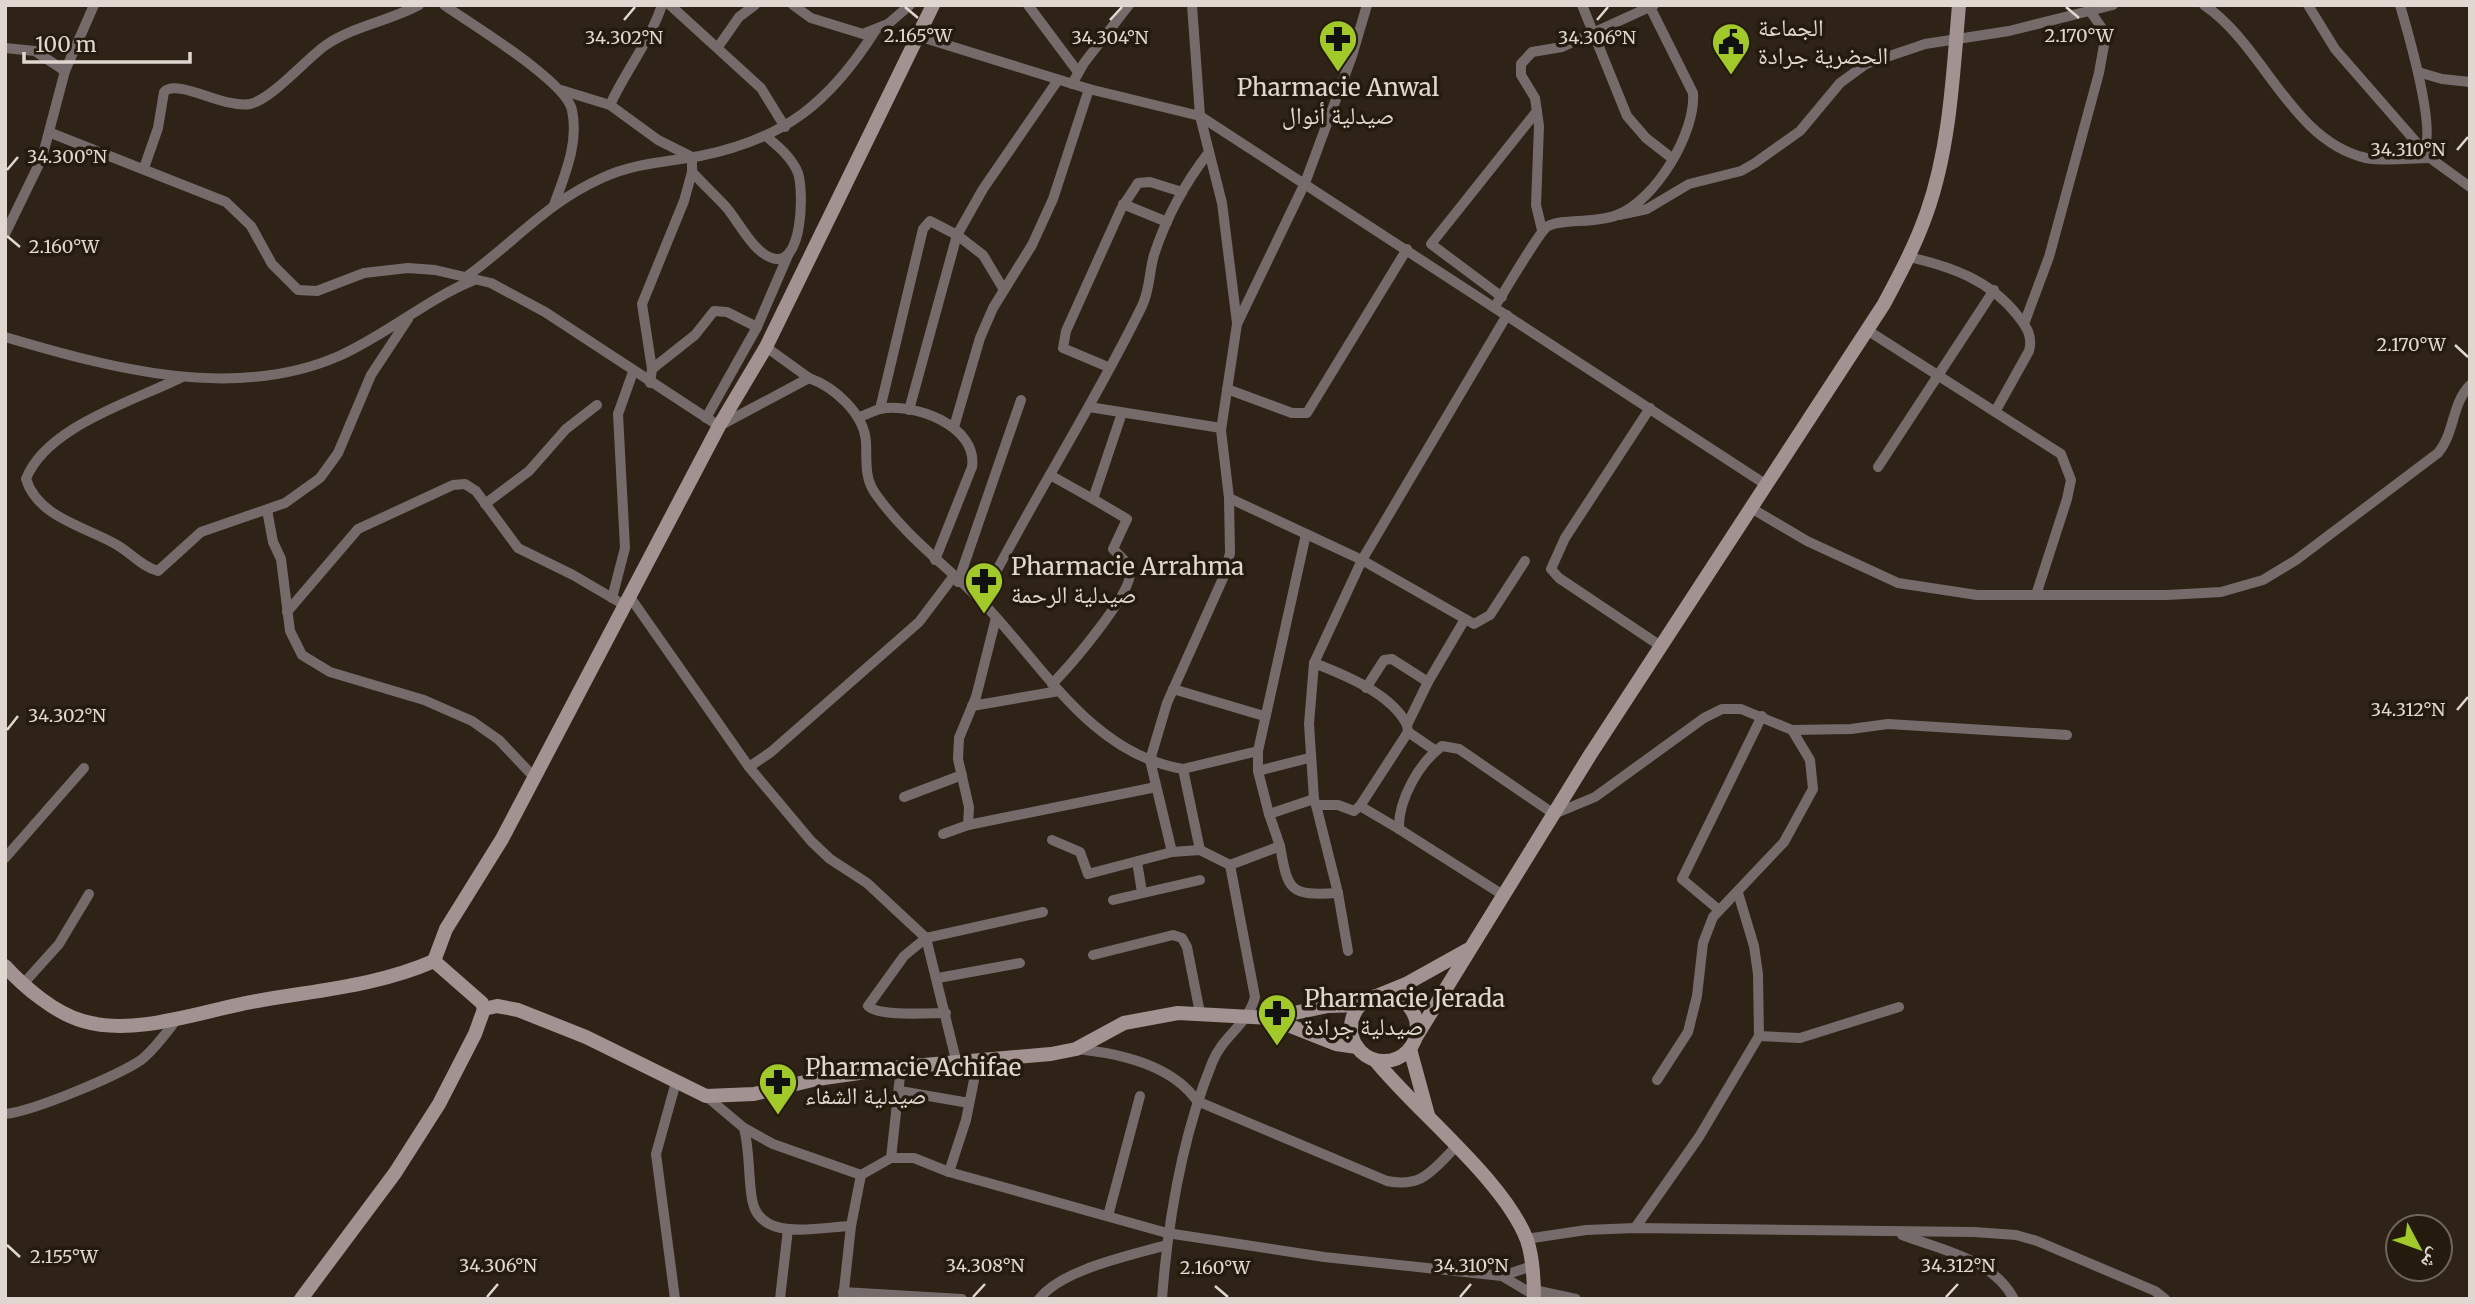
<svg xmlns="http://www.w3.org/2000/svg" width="2475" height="1304" font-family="Merriweather,'Noto Naskh Arabic',serif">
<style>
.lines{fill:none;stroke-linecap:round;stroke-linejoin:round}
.street{stroke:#756b6a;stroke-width:10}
.secondary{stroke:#a29291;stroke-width:14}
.ticks{fill:none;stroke:#e0d8d0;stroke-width:2.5}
.labels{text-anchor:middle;stroke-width:7;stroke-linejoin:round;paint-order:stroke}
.poi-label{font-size:24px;fill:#e0d8d0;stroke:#241a0d;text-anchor:start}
.ticks-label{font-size:18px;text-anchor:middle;fill:#e0d8d0;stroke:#241a0d;stroke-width:7;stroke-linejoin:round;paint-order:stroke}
</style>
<rect width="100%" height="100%" fill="#2e2316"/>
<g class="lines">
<!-- street -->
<g class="street">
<path d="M 444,5 C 471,24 566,81 572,110 C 579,143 565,174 554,205"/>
<path d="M 670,5 L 761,88 L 785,127"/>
<path d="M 793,5 L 811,18 L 863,34 L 888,24 L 910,5"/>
<path d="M 1028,5 L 1078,72"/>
<path d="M 1192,5 L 1200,116 L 1222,203 L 1237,323"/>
<path d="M 1582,5 L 1627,116 L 1646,138 L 1673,159"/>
<path d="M 2204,5 C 2264,45 2291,141 2366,158 C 2386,162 2410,158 2430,158"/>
<path d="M 2308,5 L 2335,49 L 2430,158 L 2470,187"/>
<path d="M 2400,5 C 2407,29 2438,134 2423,150"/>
<path d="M 918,36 L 1089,89 L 1200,116 L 1765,484"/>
<path d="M 718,47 L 739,17 L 755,5"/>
<path d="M 5,48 L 35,51 L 65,71"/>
<path d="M 2418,72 L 2442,79 L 2470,82"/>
<path d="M 1072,84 L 1084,63 L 1129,5"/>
<path d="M 561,90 L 610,105 L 658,140 L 692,157 L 692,172 L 684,201 L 642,304 L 652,369 L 650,383"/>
<path d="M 610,105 C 626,70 650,41 662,5"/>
<path d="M 51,133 L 226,202 L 251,226 L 272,264 L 298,290 L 317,291 L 364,273 L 408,268 L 435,270 L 491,283 L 545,312 L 719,426 L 809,378 C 834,387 864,413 866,442 C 867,459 864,478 875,493 C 905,536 947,566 983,603 C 1043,665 1091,754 1183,769 L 1258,751"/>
<path d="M 144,168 L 158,128 L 164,92 C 178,78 224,109 250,104 C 272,99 306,59 326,45 C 354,26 389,21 419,5"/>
<path d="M 692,172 C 703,184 715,195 726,207 C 739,222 753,252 772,258 C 803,269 804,191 798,173 C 792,158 779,147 767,137"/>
<path d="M 1123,204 L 1167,222"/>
<path d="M 1619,215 L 1647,209 L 1689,184 L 1741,171 L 1755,163 L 1800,131 L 1840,83 L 1866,64 L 1925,44 L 2009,31 L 2113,5"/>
<path d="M 1542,230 L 1536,205 L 1539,126 L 1535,98 L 1521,75 L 1521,64 L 1532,52 L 1562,47 L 1654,5"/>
<path d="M 5,234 L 42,158 L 65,71 L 94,5"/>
<path d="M 1909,257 C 1952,267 1990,280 2018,316 C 2027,327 2033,337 2029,351 L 1995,412"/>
<path d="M 466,277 C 515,242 546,203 602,178 C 634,163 667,162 700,156 C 785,139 830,102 875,31"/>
<path d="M 1004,290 L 983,255 L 957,235 L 983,189 L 1058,80"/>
<path d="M 1502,297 L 1431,244 L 1537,111"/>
<path d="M 1495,306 C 1504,293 1540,230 1548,226 C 1563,218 1595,224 1617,215 C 1655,201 1696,133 1693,93 L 1649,5"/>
<path d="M 2024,324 L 2049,257 L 2099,73 L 2106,34 L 2090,11"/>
<path d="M 1867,330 L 2061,454 L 2071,480 L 2067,499 L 2036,595"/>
<path d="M 5,337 C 110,368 234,402 339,356 C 386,335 429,298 474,280"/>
<path d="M 766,347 L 809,378"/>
<path d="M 1108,367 L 1063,348 L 1066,331 L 1121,209 L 1138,183 L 1150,182 L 1182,192"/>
<path d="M 652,369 L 695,335 L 714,311 L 727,312 L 757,327"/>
<path d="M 182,377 C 137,400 46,426 26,479 C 38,518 87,527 117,545 C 131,553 142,567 158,571 L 201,532 L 285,503 L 320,478 L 338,453 L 371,375 L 408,319"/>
<path d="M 1227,389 L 1292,413 L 1307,413 L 1407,249"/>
<path d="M 1089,407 L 1221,428"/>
<path d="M 1650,408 L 1565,538 L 1551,569 L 1559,578 L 1662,647"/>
<path d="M 880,409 L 923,229 L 930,221 L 957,235 L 909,410"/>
<path d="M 859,417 C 866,415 873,411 880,409 C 914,402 978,426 972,467 L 935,560"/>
<path d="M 706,418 L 757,327 L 789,253"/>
<path d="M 954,427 L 980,338 L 993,308 L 1032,245 L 1053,199 L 1089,89"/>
<path d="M 1878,467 L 1994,290"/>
<path d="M 1050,475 L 1093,499"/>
<path d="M 1229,498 L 1362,560 L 1474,624 L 1490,615 L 1525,561"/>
<path d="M 485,504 L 529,471 L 566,429 L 597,405"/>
<path d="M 1751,508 L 1807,541 L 1898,583 L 1977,595 L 2167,595 L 2221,592 L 2263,580 L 2296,560 L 2438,453 C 2455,433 2451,405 2470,385"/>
<path d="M 267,510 L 273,542 L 281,559 L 290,631 L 302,655 L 330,672 L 424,700 L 472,721 L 499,740 L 533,776"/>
<path d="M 953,577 L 919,622 L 771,752 L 749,767 L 811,841 L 830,859 L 867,883 L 926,938 L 956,1060"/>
<path d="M 958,582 L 1021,400"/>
<path d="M 630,597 L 749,767"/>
<path d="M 612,598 L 625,548 L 618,414 L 633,372"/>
<path d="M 981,601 C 1031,501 1093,407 1142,306 C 1150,290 1149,272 1154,255 C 1166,218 1185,183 1209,152"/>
<path d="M 287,612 L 358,529 L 453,485 L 465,484 L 476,491 L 518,548 L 573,575 L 626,606"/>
<path d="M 1314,663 C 1345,675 1392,694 1407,725"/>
<path d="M 1052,684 C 1068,668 1134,592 1130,571 C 1128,562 1119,555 1113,549 L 1127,519 L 1093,499 L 1122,413"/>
<path d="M 1366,688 L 1384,660 L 1392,659 L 1428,682"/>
<path d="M 1173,689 L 1264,716"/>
<path d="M 972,706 L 1059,691"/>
<path d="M 1792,730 L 1851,729 L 1888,724 L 2067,735"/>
<path d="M 1408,732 L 1436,751"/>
<path d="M 1183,769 L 1200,850"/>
<path d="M 1258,771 L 1309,758"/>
<path d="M 904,797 L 962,775"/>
<path d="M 1314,799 L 1309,724 L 1314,663 L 1362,560 L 1507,315"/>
<path d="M 1316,805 L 1338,893 L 1348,951"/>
<path d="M 1360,806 L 1399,829"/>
<path d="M 1269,814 L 1258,771 L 1258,751 L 1306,534"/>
<path d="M 968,825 L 1156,787"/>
<path d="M 943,834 L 968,825 L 969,807 L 958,759 L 959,738 L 976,697 L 996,618"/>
<path d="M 1052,840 L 1080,852 L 1088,874 L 1172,852"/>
<path d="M 1280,846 C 1288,891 1289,896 1338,893"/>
<path d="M 5,858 L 84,768"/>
<path d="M 1137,862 L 1142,892"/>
<path d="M 1230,865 L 1280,846 L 1269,814 L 1314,799 L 1316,805 L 1338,805 L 1354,811 L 1360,806 L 1408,732 L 1407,725 L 1428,682 L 1465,619"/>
<path d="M 1503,895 L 1399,829 C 1398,800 1419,763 1442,746 L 1459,749 L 1554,814 L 1595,797 L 1704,718 L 1722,709 L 1741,709 L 1792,730 L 1810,760 L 1813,789 L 1784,842 L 1713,917 L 1703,943 L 1697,996 L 1688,1032 L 1657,1080"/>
<path d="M 1113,900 L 1200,880"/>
<path d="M 1719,910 L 1682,879 L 1762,716"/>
<path d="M 1093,955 L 1173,935 L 1182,938 L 1187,947 L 1200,1013"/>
<path d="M 938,978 L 1020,963"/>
<path d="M 24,983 L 59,944 L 89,894"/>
<path d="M 946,1013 C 929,1013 879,1017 868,1006 L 904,956 L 926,938 L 1043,912"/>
<path d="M 1759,1036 L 1800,1038 L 1899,1007"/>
<path d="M 1076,1049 C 1118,1053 1172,1065 1197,1101 L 1387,1181 C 1423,1188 1432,1170 1456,1147"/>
<path d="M 900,1091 L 969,1103"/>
<path d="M 706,1096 L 744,1128 L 773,1144 L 861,1175 L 891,1158 L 914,1158 L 949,1172 L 1167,1233 L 1324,1257 L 1502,1276 L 1532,1266"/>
<path d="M 5,1114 C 34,1111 117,1076 141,1060 C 155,1049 166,1033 177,1019"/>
<path d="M 744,1128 C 750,1152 748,1175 752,1199 C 759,1243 818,1227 851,1226"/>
<path d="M 891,1158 L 901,1067"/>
<path d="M 949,1172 L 966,1120 L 978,1060"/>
<path d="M 1108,1216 L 1140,1096"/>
<path d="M 1635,1228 L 1699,1137 L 1759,1036 L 1758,974 L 1754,946 L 1738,893"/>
<path d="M 1902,1235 C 1942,1250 1993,1259 2014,1299"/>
<path d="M 1526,1239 L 1586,1230 L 1635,1228 L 1974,1232 L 2016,1235 L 2037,1241 L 2155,1291 L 2165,1299"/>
<path d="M 1502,1276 L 1534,1295"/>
<path d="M 1534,1290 L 1576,1299"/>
<path d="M 843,1292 L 962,1299"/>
<path d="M 675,1299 L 656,1154 L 676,1082"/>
<path d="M 780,1299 L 788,1229"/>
<path d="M 843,1299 L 851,1226 L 861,1175"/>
<path d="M 1039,1299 C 1062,1269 1130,1256 1166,1245"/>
<path d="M 1162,1299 C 1168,1219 1182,1137 1212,1063 C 1222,1036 1248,1025 1255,997 L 1230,865 L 1200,850 L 1172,852 L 1150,760 L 1167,703 L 1224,576 L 1230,553 L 1229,498 L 1221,430 L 1237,324 L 1305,183 L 1352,56 L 1367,5"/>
</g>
<!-- secondary -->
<g class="secondary">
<path d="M 5,966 C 25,988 55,1013 83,1021 C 136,1037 204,1010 257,1001 C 317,990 377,986 434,961"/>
<path d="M 1379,995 L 1406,984 L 1467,950"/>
<circle cx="1384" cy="1028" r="33"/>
<path d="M 484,1009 L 497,1006 L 518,1010 L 586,1037 L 706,1096 L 754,1094 L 817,1079 L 901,1067 L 1051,1054 L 1076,1049 L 1124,1023 L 1178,1013 L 1270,1018 L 1328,1006 L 1361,1005"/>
<path d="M 1270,1018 L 1336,1044 L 1357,1047"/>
<path d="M 1416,1037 L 1590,755 L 1884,304 C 1900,274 1916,244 1927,212 C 1950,147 1953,74 1959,5"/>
<path d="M 1410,1049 L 1428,1115"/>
<path d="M 1375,1060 C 1417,1112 1504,1180 1527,1240 C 1533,1258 1534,1280 1534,1299"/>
<path d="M 301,1299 L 395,1173 L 439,1104 L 475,1034 L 484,1009 L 482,1003 L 434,961 L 446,929 L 502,839 L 719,426 L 766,347 L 933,5"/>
</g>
</g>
<!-- ticks -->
<path class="ticks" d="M 905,7 L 918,18M 2066,7 L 2079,18M 624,20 L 635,7M 1110,20 L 1122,7M 1597,20 L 1608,7M 2457,150 L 2468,137M 7,170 L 18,157M 7,236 L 20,247M 2455,345 L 2468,357M 2457,710 L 2468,697M 7,730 L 18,716M 7,1245 L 20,1257M 1215,1286 L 1228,1297M 487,1297 L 498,1284M 973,1297 L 985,1284M 1460,1297 L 1471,1284M 1946,1297 L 1958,1284"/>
<!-- icons -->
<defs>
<g id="pharmacy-pin" transform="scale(2.0125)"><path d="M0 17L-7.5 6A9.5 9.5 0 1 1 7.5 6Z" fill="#a1c92a" stroke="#241a0d"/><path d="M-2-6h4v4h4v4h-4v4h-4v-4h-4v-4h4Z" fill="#111"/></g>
<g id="civic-pin" transform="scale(2.0125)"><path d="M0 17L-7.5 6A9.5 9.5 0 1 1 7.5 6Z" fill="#a1c92a" stroke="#241a0d"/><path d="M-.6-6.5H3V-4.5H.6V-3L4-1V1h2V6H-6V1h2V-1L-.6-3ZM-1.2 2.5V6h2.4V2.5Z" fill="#111"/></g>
</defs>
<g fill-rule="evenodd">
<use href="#pharmacy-pin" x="1338" y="39"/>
<use href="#civic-pin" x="1731" y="42"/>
<use href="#pharmacy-pin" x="984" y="581"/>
<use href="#pharmacy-pin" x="1277" y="1013"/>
<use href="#pharmacy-pin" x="778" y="1082"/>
</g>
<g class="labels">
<!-- poi labels -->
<g class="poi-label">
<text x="1758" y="36">الجماعة<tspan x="1758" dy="28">الحضرية جرادة</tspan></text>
<text x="1338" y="96" text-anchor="middle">Pharmacie Anwal<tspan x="1338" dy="28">صيدلية أنوال</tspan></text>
<text x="1011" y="575">Pharmacie Arrahma<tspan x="1011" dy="28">صيدلية الرحمة</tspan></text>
<text x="1304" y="1007">Pharmacie Jerada<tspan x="1304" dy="28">صيدلية جرادة</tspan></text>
<text x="805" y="1076">Pharmacie Achifae<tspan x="805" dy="28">صيدلية الشفاء</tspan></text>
</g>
</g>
<g class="ticks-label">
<text x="918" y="42">2.165°W</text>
<text x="2079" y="42">2.170°W</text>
<text x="624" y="44">34.302°N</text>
<text x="1110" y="44">34.304°N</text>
<text x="1597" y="44">34.306°N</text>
<text x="2408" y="156">34.310°N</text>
<text x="67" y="163">34.300°N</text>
<text x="64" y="253">2.160°W</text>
<text x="2411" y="351">2.170°W</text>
<text x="2408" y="716">34.312°N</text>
<text x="67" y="722">34.302°N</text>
<text x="64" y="1263">2.155°W</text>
<text x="498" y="1272">34.306°N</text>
<text x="985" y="1272">34.308°N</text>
<text x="1471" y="1272">34.310°N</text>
<text x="1958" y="1272">34.312°N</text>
<text x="1215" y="1274">2.160°W</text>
</g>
<!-- border -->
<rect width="2475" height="1304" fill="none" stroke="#e0d8d0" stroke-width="14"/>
<!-- north arrow -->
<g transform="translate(2419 1248) rotate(131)"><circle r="33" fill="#241a0d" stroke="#6f665b" stroke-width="2"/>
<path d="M0-5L12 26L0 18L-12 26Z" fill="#a1c92a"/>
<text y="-10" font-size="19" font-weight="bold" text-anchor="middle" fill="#e0d8d0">ش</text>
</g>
<!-- scale -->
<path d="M24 52v10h166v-10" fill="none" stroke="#e0d8d0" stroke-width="3.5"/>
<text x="35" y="52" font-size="21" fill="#e0d8d0" stroke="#241a0d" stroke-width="5" paint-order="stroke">100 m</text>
</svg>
